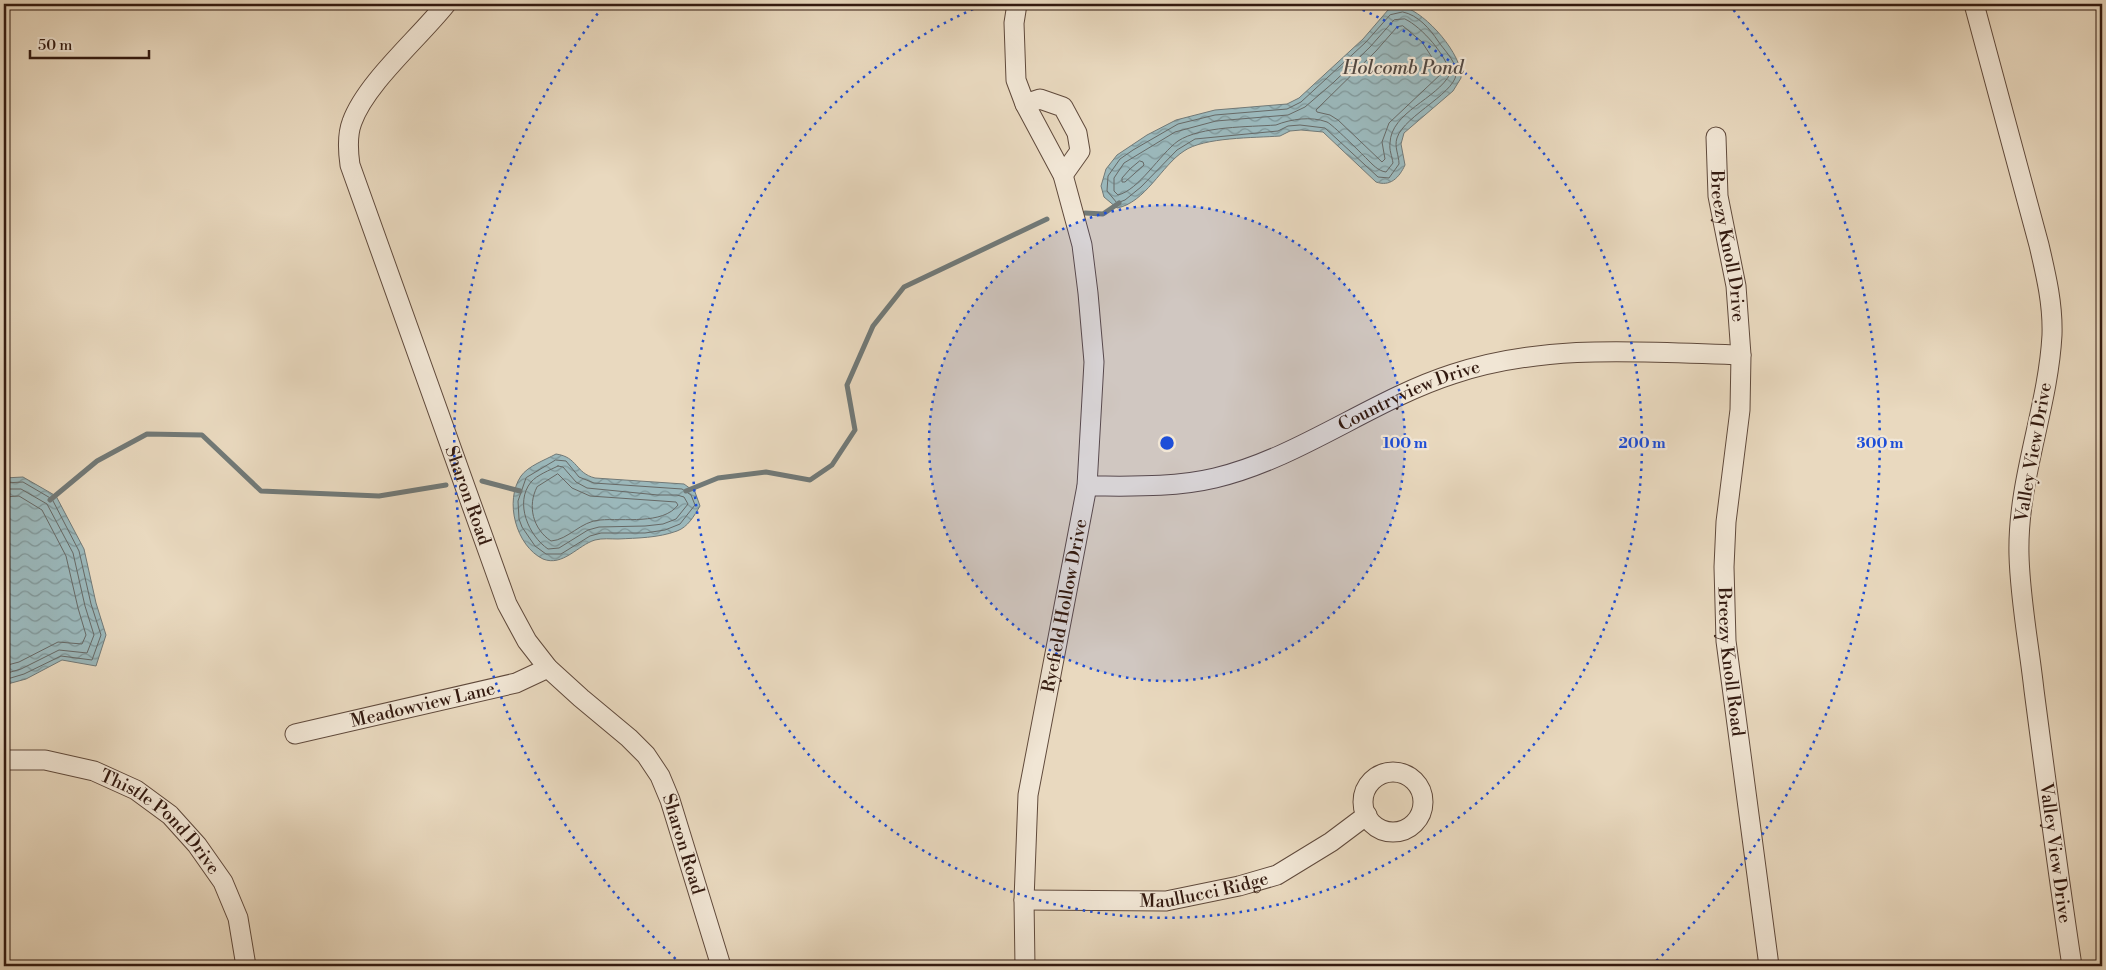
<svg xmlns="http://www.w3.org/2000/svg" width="2106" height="970" font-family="'Libre Bodoni',serif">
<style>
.water{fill:url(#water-waves);stroke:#717977}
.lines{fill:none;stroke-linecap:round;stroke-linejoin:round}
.shore{stroke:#676966;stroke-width:1}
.stream{stroke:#717977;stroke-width:5}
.street-casing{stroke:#604a3c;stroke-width:21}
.street{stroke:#f1e6d5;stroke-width:19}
.ring{fill:none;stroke:#1d4ed8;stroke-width:2.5;stroke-dasharray:2.5 5}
.labels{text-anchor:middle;stroke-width:4.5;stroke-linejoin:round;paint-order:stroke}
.street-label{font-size:18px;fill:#331a10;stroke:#f1e6d5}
.water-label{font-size:19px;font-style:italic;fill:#524943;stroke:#f1e6d5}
.centre{fill:#1d4ed8;stroke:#f1e6d5;stroke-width:2.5}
.ring-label{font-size:15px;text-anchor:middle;font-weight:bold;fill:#1d4ed8;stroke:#f1e6d5;stroke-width:4.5;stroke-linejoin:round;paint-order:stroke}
</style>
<defs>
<pattern id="water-waves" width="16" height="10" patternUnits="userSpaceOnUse" patternTransform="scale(1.25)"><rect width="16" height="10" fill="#9bb8bb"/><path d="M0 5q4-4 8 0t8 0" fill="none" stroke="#7f9597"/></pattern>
</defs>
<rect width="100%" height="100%" fill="#e9d9bf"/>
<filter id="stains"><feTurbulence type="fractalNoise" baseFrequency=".004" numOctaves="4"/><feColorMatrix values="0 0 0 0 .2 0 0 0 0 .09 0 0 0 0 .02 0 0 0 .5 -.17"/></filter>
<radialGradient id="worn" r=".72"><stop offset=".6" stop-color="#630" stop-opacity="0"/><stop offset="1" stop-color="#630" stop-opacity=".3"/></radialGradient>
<!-- water -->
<g class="water">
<path d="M 1404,7 C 1426,13 1463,55 1461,78 L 1453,91 L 1404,133 L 1401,144 L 1405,165 C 1399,178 1390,187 1376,182 L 1323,132 L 1301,130 L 1290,131 L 1280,136 C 1254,138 1204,137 1184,151 C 1162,165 1145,203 1117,208 L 1104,197 L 1101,186 L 1106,169 L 1117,155 L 1147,135 L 1176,120 L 1215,110 L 1287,104 L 1299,98 L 1363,39 L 1388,10 Z"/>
<path d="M 556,454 C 578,457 575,473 595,478 L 684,484 L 695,492 L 700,506 C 694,516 688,527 677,531 C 658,538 637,538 618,539 C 610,539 603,538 595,540 C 578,545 563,567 543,559 C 516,546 504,501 521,476 C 528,466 545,460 556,454 Z"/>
<path d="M 23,477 L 56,496 L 84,549 L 96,603 L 106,635 L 96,666 L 62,660 L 26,679 L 4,685 L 4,478 Z"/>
</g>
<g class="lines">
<!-- shore -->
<g class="shore">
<path d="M 1403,12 C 1418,15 1430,29 1438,41 C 1444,50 1454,59 1456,70 C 1461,91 1404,115 1397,138 C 1394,147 1399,155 1399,164 L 1389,178 L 1378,177 L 1325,128 L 1300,125 L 1288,126 L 1278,131 L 1195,139 L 1177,150 L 1141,187 L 1125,200 L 1117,203 L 1107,191 L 1108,176 L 1120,159 L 1133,150 L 1178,124 L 1215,115 L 1287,109 L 1301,102 L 1366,42 L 1390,15 Z"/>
<path d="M 1405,19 C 1422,27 1447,56 1450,74 C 1437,99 1391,112 1390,143 C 1389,150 1392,156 1393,163 L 1386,172 C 1378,171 1372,164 1367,159 C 1361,153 1332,124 1327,122 C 1311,116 1291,119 1276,125 C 1249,127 1201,126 1178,141 C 1160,154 1139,190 1118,195 L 1114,191 L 1114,178 L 1124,163 L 1175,132 L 1216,121 L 1288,115 L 1305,107 L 1334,82 L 1370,47 L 1394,20 Z"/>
<path d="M 1403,26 L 1422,42 L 1442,73 L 1389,123 L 1382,142 L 1385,159 L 1382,162 L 1338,120 L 1330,115 L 1317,112 L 1316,110 L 1376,51 L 1397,27 Z"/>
<path d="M 1140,161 L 1143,162 L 1144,165 L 1125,182 L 1122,182 L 1122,178 L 1130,169 Z"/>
<path d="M 556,460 L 566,461 L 579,477 L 594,483 L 682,489 L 691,495 L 695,505 L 680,524 L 665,530 L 645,533 L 601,533 L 590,536 L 561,554 L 546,554 L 535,546 L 522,527 L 519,519 L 518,501 L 526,478 Z"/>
<path d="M 558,466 L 563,467 L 576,482 L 587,488 L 658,495 L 677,495 L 684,497 L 688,504 L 676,519 L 663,524 L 645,526 L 599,527 L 588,530 L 559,548 L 548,549 C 529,536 514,503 531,482 C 537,475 550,470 558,466 Z"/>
<path d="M 558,474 L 572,488 L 590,496 L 676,502 L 678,505 C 663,525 623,518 600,520 C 581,521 568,540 551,541 C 533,529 527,506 537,487 Z"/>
<path d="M 4,483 L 23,482 L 52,499 L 79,551 L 91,604 L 101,635 L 92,660 L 61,656 L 24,674 L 4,680"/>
<path d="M 4,489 L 21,489 L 47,504 L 73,553 L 85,606 L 94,635 L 87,653 L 59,650 L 21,669 L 4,674"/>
<path d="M 4,497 L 19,496 L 42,510 L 66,556 L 78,608 L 86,635 L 82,644 L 58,642 L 19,662 L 4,666"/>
</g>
<!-- stream -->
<g class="stream">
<path d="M 1464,6 L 1467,4"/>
<path d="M 1085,213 L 1103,214 L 1119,203"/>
<path d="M 482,481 L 520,491"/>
<path d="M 686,491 L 718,478 L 766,472 L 810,480 L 832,465 L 855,430 L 847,385 L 873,326 L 904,287 L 1047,219"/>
<path d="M 50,500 L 97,461 L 147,434 L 202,435 L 261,491 L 379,496 L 446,485"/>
</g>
<!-- street casing -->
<g class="street-casing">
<g id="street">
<path id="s1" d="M 446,4 C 419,38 366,83 352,122 C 347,135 348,151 350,165 L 507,604 L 527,641 L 548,668 L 581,698 L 629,738 L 646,755 L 660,776 L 670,800 L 721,966"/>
<path d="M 1017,4 L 1014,23 L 1016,80 L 1025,104 L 1040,99 L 1063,107 L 1077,133 L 1080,151 L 1063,175"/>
<path id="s2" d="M 1974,4 L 2039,245 C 2046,275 2053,304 2052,335 C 2048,409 2017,480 2019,555 C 2020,599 2029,645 2034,690 C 2046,782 2058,874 2072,966"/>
<path id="s3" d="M 1716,137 L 1718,196 L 1736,286 L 1741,355 L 1740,410 L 1726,522 L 1724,567 L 1726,641 L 1769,966"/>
<path id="s4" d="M 1087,486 C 1130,486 1173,488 1215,478 C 1299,458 1372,400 1453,374 C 1546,343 1644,352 1741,355"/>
<path id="s5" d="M 295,734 L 516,683 L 548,668"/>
<path id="s6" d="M 4,760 L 45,760 L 94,771 L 136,790 L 170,815 L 197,845 L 223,882 L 238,918 L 246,966"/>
<circle cx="1393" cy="802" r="30"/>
<path id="s7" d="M 1024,900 L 1166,901 L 1239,886 L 1277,875 L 1331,842 L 1367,815"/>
<path id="s8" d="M 1025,966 L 1024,900 L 1028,795 L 1087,486 L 1094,362 L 1088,293 L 1082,245 L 1063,175 L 1025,104"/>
</g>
</g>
<!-- street -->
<use href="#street" class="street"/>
</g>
<!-- distance rings -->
<circle cx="1167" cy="443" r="238" fill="#1d4ed8" fill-opacity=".12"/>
<g class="ring">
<circle cx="1167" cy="443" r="238"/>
<path d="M1349 4A475 475 0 1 1 985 4"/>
<path d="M681 964A713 713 0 0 1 605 4M1729 4A713 713 0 0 1 1653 964"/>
</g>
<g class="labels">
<!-- street labels -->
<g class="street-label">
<text dy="6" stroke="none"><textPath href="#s3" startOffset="110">Breezy Knoll Drive</textPath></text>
<text dy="6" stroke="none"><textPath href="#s4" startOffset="340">Countryview Drive</textPath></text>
<text transform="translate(2033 452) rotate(-80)" y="6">Valley View Drive</text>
<text dy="6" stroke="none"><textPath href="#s1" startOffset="546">Sharon Road</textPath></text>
<text dy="6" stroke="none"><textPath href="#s8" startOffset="364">Ryefield Hollow Drive</textPath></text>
<text dy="6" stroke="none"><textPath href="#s3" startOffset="528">Breezy Knoll Road</textPath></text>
<text dy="6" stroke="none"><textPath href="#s5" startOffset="131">Meadowview Lane</textPath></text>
<text dy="6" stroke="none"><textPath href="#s6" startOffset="176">Thistle Pond Drive</textPath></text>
<text dy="6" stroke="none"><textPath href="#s1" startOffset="966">Sharon Road</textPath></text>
<text dy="6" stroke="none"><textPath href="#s2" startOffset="864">Valley View Drive</textPath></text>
<text dy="6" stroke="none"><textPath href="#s7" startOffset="181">Maullucci Ridge</textPath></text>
</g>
<!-- water labels -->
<g class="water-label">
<text x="1403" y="74">Holcomb Pond</text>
</g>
</g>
<circle cx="1167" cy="443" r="8" class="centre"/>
<g class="ring-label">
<text x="1405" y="448">100 m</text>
<text x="1642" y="448">200 m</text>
<text x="1880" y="448">300 m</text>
</g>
<!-- margin -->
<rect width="2106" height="970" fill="none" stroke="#e9d9bf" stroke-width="20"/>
<rect x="5" y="5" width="2096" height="960" fill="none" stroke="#331a10" stroke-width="2.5"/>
<rect x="10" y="10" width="2086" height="950" fill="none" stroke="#331a10"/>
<!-- scale -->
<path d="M30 50v8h119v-8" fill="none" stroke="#331a10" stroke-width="2.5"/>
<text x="38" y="50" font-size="15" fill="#331a10" stroke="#f1e6d5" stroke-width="4" paint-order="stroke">50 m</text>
<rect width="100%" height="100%" filter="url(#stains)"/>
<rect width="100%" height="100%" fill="url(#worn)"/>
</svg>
